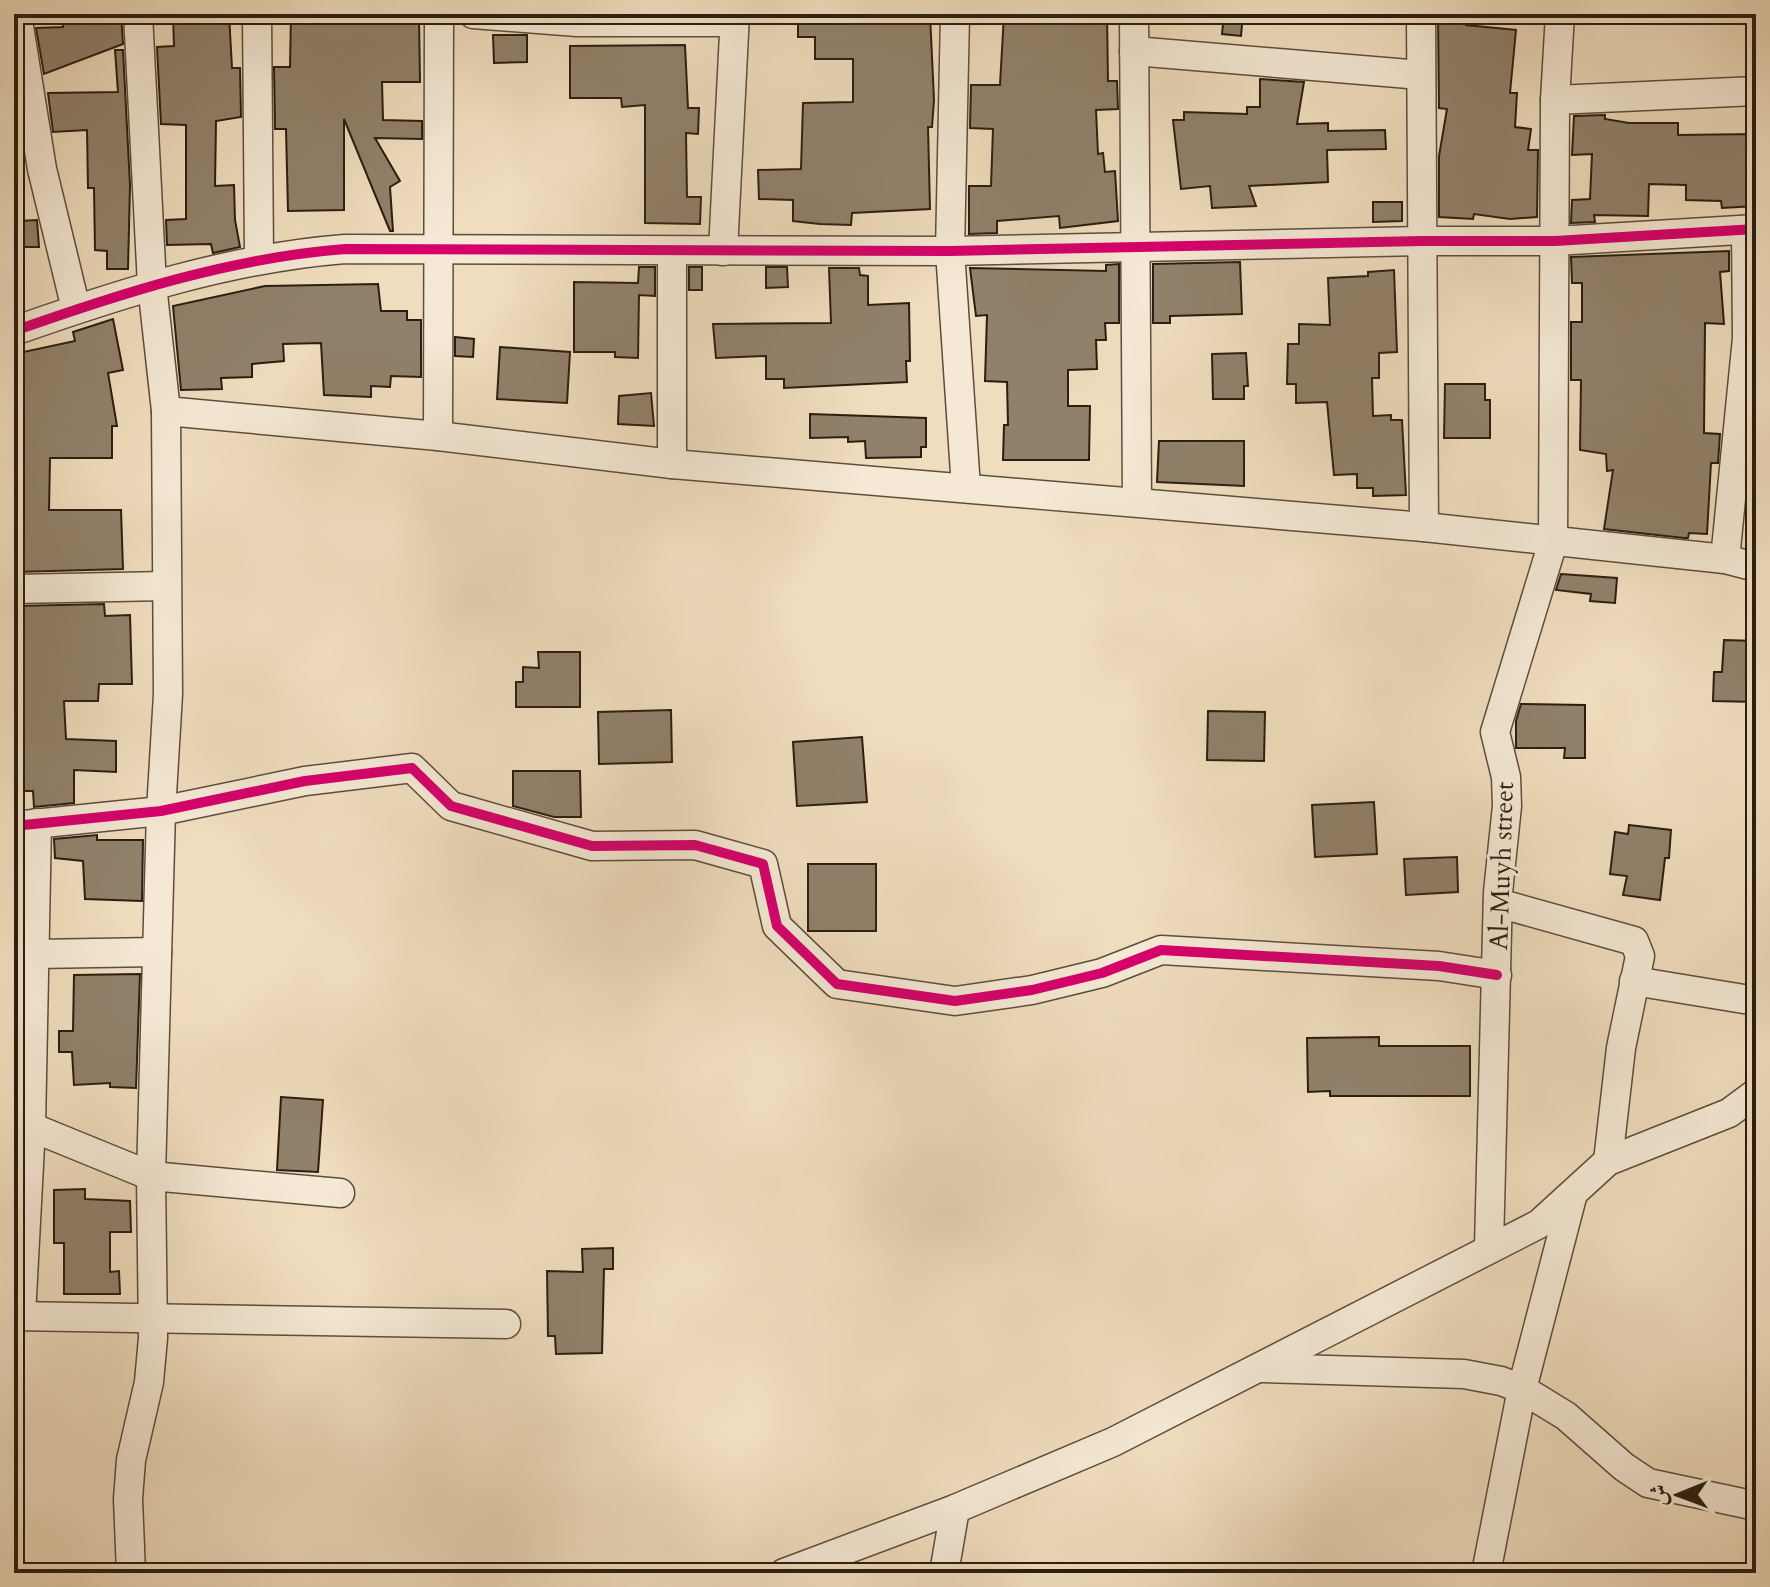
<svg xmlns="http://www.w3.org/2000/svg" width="1770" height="1587" font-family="Cardo,Amiri,serif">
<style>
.building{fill:#91816b;stroke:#2a1e12;stroke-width:2}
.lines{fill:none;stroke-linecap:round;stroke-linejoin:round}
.street-casing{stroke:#5c4e3d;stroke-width:31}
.street{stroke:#f5e9d5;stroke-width:28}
.cycleway-casing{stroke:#f5e9d5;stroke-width:15}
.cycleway{stroke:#d6006c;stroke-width:10}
.labels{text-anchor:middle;stroke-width:6;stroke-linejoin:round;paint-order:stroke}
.street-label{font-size:26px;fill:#2a1e12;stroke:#f5e9d5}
</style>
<rect width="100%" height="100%" fill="#f0ddbe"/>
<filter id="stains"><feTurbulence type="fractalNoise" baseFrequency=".0025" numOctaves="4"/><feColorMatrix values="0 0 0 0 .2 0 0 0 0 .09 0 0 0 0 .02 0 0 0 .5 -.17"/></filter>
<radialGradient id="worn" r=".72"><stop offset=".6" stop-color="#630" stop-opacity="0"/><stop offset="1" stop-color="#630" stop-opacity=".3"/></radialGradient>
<!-- building -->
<g class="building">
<path d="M 62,14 L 121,14 L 123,44 L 44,74 L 36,28 L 63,27 Z"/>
<path d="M 173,14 L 229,14 L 232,68 L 240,68 L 241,117 L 216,121 L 215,186 L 234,185 L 235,220 L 240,247 L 213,253 L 211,244 L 167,245 L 166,220 L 186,219 L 186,125 L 161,124 L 157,47 L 174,46 Z"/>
<path d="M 291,14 L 419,17 L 420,82 L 382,82 L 383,120 L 422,121 L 422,139 L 375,138 L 400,181 L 390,187 L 393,231 L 390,231 L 344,119 L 344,210 L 288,211 L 286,129 L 275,129 L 274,67 L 290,67 Z"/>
<path d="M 930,14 L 934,100 L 932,127 L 928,127 L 930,209 L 852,213 L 851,225 L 820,224 L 793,221 L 793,200 L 759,199 L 758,170 L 801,169 L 803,103 L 853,102 L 853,59 L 815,59 L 815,37 L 798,37 L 798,16 Z"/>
<path d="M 1004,14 L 1107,14 L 1108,81 L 1117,81 L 1118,109 L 1096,110 L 1098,154 L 1103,153 L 1105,172 L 1115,171 L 1118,221 L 1060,228 L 1059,216 L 997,221 L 997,233 L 969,234 L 969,186 L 991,186 L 993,129 L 970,128 L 971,85 L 1000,85 Z"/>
<path d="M 1224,14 L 1243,14 L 1241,36 L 1222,34 Z"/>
<path d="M 1438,14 L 1466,14 L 1466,25 L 1516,30 L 1510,93 L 1517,93 L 1515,127 L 1531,129 L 1528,150 L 1538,150 L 1537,217 L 1510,219 L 1474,214 L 1473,219 L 1439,217 L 1439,156 L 1447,109 L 1439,108 Z"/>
<path d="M 493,35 L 527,35 L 527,62 L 494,63 Z"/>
<path d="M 685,45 L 688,108 L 699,108 L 698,134 L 686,133 L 687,197 L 701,197 L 700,224 L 645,223 L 645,105 L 622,107 L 621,98 L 570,98 L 570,46 Z"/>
<path d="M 115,50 L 123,50 L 130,185 L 128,269 L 107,269 L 107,251 L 95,250 L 94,188 L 88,188 L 87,130 L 53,132 L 48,93 L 118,92 Z"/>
<path d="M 1260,79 L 1304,82 L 1297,124 L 1328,123 L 1328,131 L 1385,130 L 1386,149 L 1327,150 L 1328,182 L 1249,186 L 1256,206 L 1212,208 L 1210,186 L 1181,189 L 1173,120 L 1184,120 L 1184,112 L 1247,114 L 1247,107 L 1260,107 Z"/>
<path d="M 1605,115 L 1605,119 L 1629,123 L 1678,123 L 1678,135 L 1756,134 L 1756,206 L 1722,208 L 1721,201 L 1686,200 L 1686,185 L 1649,184 L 1648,216 L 1594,215 L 1595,222 L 1571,223 L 1572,200 L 1590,199 L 1592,154 L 1572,155 L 1574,116 Z"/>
<path d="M 1373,202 L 1402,202 L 1402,221 L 1373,222 Z"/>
<path d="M 37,220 L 39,247 L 20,247 L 19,221 Z"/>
<path d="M 1729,251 L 1729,271 L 1720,272 L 1724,324 L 1705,323 L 1704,433 L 1720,434 L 1718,463 L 1711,463 L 1707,534 L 1689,533 L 1688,538 L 1684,538 L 1604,529 L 1613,470 L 1607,471 L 1606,454 L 1580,450 L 1581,380 L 1571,380 L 1571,322 L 1582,322 L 1582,283 L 1572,283 L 1571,257 Z"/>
<path d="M 1240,262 L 1242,314 L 1170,316 L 1170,323 L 1153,323 L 1153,264 Z"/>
<path d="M 1119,264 L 1119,323 L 1105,323 L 1106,340 L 1096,340 L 1097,369 L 1068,370 L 1068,406 L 1090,406 L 1089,460 L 1003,460 L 1004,425 L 1008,425 L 1007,382 L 985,381 L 987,315 L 976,316 L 970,268 L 1106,271 L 1106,265 Z"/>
<path d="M 639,267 L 655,267 L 655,296 L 639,295 L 638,358 L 615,357 L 615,352 L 574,352 L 574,282 L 638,283 Z"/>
<rect x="689" y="267" width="13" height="23"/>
<path d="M 766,267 L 787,267 L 788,287 L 766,288 Z"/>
<path d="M 829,268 L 859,268 L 860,275 L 868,276 L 868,305 L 909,303 L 910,361 L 906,361 L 907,382 L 784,388 L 784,379 L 766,379 L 766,356 L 716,358 L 713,324 L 831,323 Z"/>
<path d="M 1394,270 L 1397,352 L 1379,353 L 1379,378 L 1372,378 L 1373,416 L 1391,415 L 1391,420 L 1402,420 L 1406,495 L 1373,496 L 1373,488 L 1357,488 L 1357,474 L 1334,475 L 1327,402 L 1296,403 L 1296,384 L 1287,384 L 1288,344 L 1299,344 L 1299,324 L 1330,325 L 1328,278 L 1368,276 L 1368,272 Z"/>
<path d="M 378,284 L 381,311 L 407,311 L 407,320 L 421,320 L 421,377 L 391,376 L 390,387 L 371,386 L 371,397 L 324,395 L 321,343 L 283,344 L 284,361 L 252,364 L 252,377 L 221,378 L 222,389 L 181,390 L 173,306 L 265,286 Z"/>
<path d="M 113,319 L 123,370 L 108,373 L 117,426 L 112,426 L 112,458 L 50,458 L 49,510 L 121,510 L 123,569 L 15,572 L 14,354 L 75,341 L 73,332 Z"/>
<path d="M 455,337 L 474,339 L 473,357 L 455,356 Z"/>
<path d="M 500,347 L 570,352 L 567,403 L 497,399 Z"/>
<path d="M 1246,353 L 1248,386 L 1244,386 L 1244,399 L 1213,399 L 1212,354 Z"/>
<path d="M 1445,384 L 1485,384 L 1485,400 L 1490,400 L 1490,438 L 1444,438 Z"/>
<path d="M 651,393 L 654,426 L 618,424 L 619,396 Z"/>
<path d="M 810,414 L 926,418 L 926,447 L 921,447 L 921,457 L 866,458 L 865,441 L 848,442 L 848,437 L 810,438 Z"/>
<path d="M 1159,441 L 1244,441 L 1244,486 L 1157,482 Z"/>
<path d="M 1561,574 L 1617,578 L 1615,603 L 1590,601 L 1591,594 L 1556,590 Z"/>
<path d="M 104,604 L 105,616 L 130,615 L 132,684 L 99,684 L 98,701 L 64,701 L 66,739 L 116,741 L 116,772 L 74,770 L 74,803 L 34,807 L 33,791 L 14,791 L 14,615 L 18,615 L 17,606 Z"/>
<path d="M 1724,640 L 1756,641 L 1756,702 L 1713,701 L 1714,672 L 1722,672 Z"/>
<path d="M 538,652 L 580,652 L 580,707 L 516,707 L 516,682 L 523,682 L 523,667 L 539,668 Z"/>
<path d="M 1521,704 L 1585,705 L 1585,758 L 1564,758 L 1565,748 L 1516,748 L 1516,721 Z"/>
<path d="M 671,710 L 672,762 L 599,764 L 598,712 Z"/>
<path d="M 1208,711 L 1265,712 L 1264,761 L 1207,760 Z"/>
<path d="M 862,737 L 867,802 L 797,806 L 793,742 Z"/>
<path d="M 513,771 L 580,771 L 581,817 L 554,817 L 513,806 Z"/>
<path d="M 1374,802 L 1377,854 L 1315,857 L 1312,805 Z"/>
<path d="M 1629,825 L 1671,830 L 1669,858 L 1665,858 L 1660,900 L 1623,895 L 1627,876 L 1610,874 L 1615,832 L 1628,834 Z"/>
<path d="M 97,835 L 97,840 L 143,840 L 142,901 L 85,899 L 83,861 L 55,858 L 54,839 Z"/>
<path d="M 1457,857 L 1458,892 L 1406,895 L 1404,859 Z"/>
<rect x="808" y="864" width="68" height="67"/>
<path d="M 140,974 L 136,1088 L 110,1087 L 110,1083 L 74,1085 L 72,1052 L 59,1052 L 59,1031 L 73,1031 L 74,975 Z"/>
<path d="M 1379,1037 L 1379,1046 L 1470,1046 L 1470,1096 L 1330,1096 L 1330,1091 L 1308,1092 L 1307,1038 Z"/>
<path d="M 281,1097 L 323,1100 L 318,1172 L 277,1170 Z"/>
<path d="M 85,1189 L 85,1199 L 130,1201 L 131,1232 L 110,1232 L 110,1272 L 119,1271 L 120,1294 L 64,1294 L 64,1243 L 54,1243 L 54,1190 Z"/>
<path d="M 613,1248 L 613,1269 L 604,1269 L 602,1353 L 556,1354 L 555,1336 L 548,1336 L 547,1271 L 583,1272 L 582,1249 Z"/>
</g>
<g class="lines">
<!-- street casing -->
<g class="street-casing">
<g id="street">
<path d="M 17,14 L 42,169 L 76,309"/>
<path d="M 257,14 L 259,258"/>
<path d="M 473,14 L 577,22 L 734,22"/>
<path d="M 955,14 L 950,251 L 966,488"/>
<path d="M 1134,14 L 1137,502"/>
<path d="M 1421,14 L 1424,527"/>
<path d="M 1134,51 L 1421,75"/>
<path d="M 1555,100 L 1756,91"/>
<path d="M 1746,231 L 1747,338 L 1725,559 L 1756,567"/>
<path d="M 672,251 L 672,464"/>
<path d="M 723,251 L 735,14"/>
<path d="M 14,331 C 122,293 230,258 345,249 L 950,251 L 1422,241 L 1555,241 L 1756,229"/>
<path d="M 166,411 L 438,436 L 672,464 L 1424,527 L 1725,559"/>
<path d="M 438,436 L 439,14"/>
<path d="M 14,589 L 166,586"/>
<path d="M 14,826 L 161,811 L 305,781 L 412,768 L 451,806 L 592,846 L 695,845 L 763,864 L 777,926 L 837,984 L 955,1001 L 1032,990 L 1102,973 L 1161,950 L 1439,966 L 1497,975"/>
<path d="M 1498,903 L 1634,941 L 1640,956 L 1621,1048 L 1608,1161"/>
<path d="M 35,954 L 157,952"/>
<path d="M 1634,981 L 1756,1001"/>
<path d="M 31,1127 L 151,1176 L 340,1193"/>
<path d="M 1489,1247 L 1498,892 L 1507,806 L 1506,777 L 1495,732 L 1553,542 L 1555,100 L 1560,14"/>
<path d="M 14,1316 L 506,1324"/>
<path d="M 21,1316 L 31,1127 L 37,823"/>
<path d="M 1262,1368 L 1464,1374 L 1501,1381 L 1522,1389 L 1566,1416 L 1624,1467 L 1648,1483 L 1756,1506"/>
<path d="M 131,1573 L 128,1499 L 131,1460 L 149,1382 L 153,1338 L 151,1176 L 161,811 L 168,694 L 166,411 L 152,285 L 138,14"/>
<path d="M 784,1573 L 955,1509 L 1113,1442 L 1539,1224 L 1608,1161 L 1729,1113 L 1756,1093"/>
<path d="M 944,1573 L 955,1509"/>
<path d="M 1486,1573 L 1522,1389 L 1572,1197"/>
</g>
</g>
<!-- street -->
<use href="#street" class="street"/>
<!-- cycleway casing -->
<g class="cycleway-casing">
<g id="cycleway">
<path d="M 14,331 C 122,293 230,258 345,249 L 950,251 L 1422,241 L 1555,241 L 1756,229"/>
<path d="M 14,826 L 161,811 L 305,781 L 412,768 L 451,806 L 592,846 L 695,845 L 763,864 L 777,926 L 837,984 L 955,1001 L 1032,990 L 1102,973 L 1161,950 L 1439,966 L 1497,975"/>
</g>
</g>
<!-- cycleway -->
<use href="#cycleway" class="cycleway"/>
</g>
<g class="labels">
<!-- street labels -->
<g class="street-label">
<text transform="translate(1501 866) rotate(-88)" y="9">Al-Muyh street</text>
</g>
</g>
<!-- margin -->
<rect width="1770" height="1587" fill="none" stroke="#f0ddbe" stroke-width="48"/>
<rect x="16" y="16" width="1738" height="1555" fill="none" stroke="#2a1e12" stroke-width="4"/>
<rect x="24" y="24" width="1722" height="1539" fill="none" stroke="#2a1e12" stroke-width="2"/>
<!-- north arrow -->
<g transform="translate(1678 1495) rotate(269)" stroke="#f5e9d5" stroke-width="6" paint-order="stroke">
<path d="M0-6L14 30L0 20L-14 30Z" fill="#2a1e12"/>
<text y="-12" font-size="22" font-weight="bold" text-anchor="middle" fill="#2a1e12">ش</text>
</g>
<rect width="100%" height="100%" filter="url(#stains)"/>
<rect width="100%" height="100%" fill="url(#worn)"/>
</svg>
